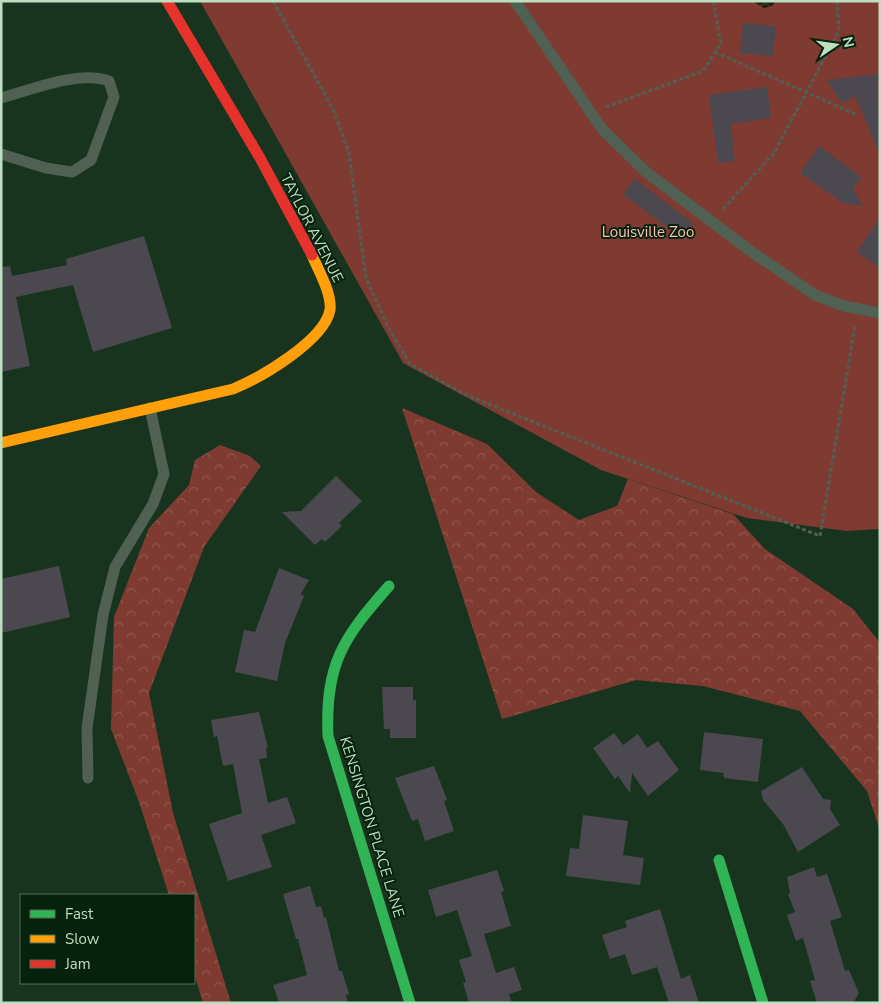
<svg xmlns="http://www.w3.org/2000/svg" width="881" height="1004" font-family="'Nunito Sans',sans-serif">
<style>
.forest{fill:url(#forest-crowns)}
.green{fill:#7f3b32}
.water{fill:url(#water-waves)}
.building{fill:#4c4850}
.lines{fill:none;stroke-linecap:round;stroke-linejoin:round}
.path{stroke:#506153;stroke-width:3;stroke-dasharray:4 2.5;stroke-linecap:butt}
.lane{stroke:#506052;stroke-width:11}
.fast{stroke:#30b455;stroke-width:11}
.slow{stroke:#ff9f0a;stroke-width:11}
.jam{stroke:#e5322d;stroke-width:11}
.labels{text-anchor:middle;stroke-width:4;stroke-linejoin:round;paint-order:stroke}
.street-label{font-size:15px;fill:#bedec1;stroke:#07220c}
.park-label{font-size:15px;fill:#febcb4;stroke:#07220c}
</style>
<defs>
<pattern id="forest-crowns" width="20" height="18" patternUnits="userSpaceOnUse" patternTransform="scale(1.25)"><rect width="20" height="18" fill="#7f3b32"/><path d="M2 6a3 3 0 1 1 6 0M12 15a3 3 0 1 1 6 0" fill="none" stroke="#8f574e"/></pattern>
<pattern id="water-waves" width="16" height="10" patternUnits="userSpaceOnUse" patternTransform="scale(1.25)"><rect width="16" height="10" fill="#231e0c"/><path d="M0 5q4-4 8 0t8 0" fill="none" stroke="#413e2e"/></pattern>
</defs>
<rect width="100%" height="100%" fill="#18341e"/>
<!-- forest -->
<g class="forest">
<path d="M 402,408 L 487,444 L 536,492 L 579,520 L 617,506 L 628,479 L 733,514 L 765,549 L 853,609 L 880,643 L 880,831 L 867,791 L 800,711 L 703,686 L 636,680 L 502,719 Z"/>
<path d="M 220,445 L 250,456 L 261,466 L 204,547 L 149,693 L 173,813 L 231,1003 L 203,1003 L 194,973 L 194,895 L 169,895 L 139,802 L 111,729 L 114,617 L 149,528 L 189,485 L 195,460 Z"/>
</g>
<!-- green -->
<path class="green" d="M 200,1 L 880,1 L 880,529 L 847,531 L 747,518 L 601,470 L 403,363 Z"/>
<!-- water -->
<path class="water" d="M 752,1 L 776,1 L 772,6 L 764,8 Z"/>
<!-- building -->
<g class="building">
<path d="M 743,23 L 776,26 L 773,56 L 740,53 Z"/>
<path d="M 880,74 L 878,83 L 880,155 L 855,96 L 842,104 L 827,80 Z"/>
<path d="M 767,87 L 771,118 L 731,124 L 735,161 L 718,163 L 709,95 Z"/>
<path d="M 819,146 L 861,177 L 853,189 L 863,206 L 843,203 L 800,173 Z"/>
<path d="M 635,179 L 694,224 L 683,239 L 623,194 Z"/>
<path d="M 880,218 L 880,268 L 857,252 Z"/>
<path d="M 144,236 L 172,328 L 93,352 L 73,285 L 16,297 L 30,366 L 1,372 L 1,267 L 10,266 L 12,276 L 67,265 L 66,259 Z"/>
<path d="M 336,476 L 362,501 L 339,523 L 342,526 L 325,542 L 322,539 L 315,545 L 282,512 L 301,511 Z"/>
<path d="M 59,566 L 70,617 L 1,633 L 1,579 Z"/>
<path d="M 279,568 L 309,580 L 301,594 L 304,596 L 285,643 L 277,681 L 235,672 L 244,630 L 255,632 Z"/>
<path d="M 382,687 L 413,687 L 413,700 L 416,700 L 416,738 L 390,738 L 390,729 L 384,729 Z"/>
<path d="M 259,712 L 268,748 L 266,747 L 267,758 L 259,759 L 268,803 L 287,797 L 296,823 L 261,835 L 272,867 L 228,881 L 209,824 L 242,813 L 233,764 L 223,766 L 217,736 L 214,737 L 211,720 Z"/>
<path d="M 704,732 L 763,739 L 758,782 L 724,778 L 723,773 L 700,770 Z"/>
<path d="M 614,733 L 623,745 L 638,734 L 647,748 L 658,741 L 679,770 L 648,796 L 632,773 L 630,793 L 618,776 L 615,779 L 593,748 Z"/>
<path d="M 434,766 L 447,800 L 444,801 L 454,831 L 425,841 L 418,819 L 412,821 L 395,778 Z"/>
<path d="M 802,767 L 823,799 L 831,800 L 830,809 L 840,825 L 798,852 L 783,824 L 763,800 L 761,791 Z"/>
<path d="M 583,815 L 628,821 L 623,855 L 644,858 L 640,885 L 566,876 L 570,848 L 579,849 Z"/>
<path d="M 814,867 L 817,877 L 827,874 L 842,917 L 830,921 L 845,971 L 849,970 L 859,993 L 853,1003 L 817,1003 L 810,981 L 815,980 L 803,938 L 796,941 L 787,915 L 795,912 L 788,894 L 790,893 L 787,877 Z"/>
<path d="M 497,870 L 504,891 L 501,892 L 511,926 L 484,934 L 496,973 L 514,967 L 522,990 L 509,994 L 512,1003 L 469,1003 L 463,983 L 466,982 L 459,960 L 472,956 L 457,910 L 436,917 L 428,890 Z"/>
<path d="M 310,886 L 316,907 L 321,906 L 324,918 L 326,917 L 339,971 L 342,971 L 349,994 L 346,995 L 348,1003 L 279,1003 L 273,985 L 307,975 L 298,939 L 296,939 L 283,894 Z"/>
<path d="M 660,909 L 681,979 L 690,975 L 699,1003 L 669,1003 L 657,967 L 632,975 L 625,954 L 610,959 L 602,935 L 627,927 L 625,921 Z"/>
</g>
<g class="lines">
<!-- path -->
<g class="path">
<path d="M 273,1 L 333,109 L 349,153 L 366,278 L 388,327 L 410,364 L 466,395 L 820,536 L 855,325"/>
<path d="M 715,52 L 857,115"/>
<path d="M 606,107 L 703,71 L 721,43 L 713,1"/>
<path d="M 723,209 L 774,153 L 839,31 L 837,1"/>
</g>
<!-- lane -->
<g class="lane">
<path d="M 515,1 L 602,129 L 645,171 L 749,250 L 815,295 L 844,306 L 880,313"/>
<path d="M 1,98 C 31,90 79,70 109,81 L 114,97 L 91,160 L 72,172 L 46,168 L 1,154"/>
<path d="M 88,778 L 87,728 L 103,615 L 115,567 L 153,504 L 164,474 L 150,408"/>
</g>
<!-- fast -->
<g class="fast">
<path d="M 389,586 C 343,638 325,664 328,736 L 410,1003"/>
<path d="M 719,860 L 763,1003"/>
</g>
<!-- slow -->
<path class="slow" d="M 1,443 L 233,389 C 260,378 324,341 330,310 C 332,293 318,270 312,255"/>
<!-- jam -->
<path class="jam" d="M 167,1 L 260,158 L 312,255"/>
</g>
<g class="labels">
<!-- street labels -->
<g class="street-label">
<text transform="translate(312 228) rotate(63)" y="5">TAYLOR AVENUE</text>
<text transform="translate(372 827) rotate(73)" y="5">KENSINGTON PLACE LANE</text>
</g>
<!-- park labels -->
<g class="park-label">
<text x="648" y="237">Louisville Zoo</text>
</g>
</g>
<!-- border -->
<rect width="881" height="1004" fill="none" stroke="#bedec1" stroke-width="5"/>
<!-- legend -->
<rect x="20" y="894" width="175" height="90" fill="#07220c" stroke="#506d54"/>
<rect x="30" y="910" width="25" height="8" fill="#30b455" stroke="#506d54"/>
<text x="65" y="919" font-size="15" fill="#bedec1">Fast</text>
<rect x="30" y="935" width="25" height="8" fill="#ff9f0a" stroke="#506d54"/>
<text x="65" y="944" font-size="15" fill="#bedec1">Slow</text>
<rect x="30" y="960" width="25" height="8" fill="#e5322d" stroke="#506d54"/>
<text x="65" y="969" font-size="15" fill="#bedec1">Jam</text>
<!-- north arrow -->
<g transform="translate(836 45) rotate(77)" stroke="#07220c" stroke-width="4" paint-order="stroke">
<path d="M0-4L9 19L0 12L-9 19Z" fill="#bedec1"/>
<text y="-8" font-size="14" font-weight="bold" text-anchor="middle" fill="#bedec1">N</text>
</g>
</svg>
